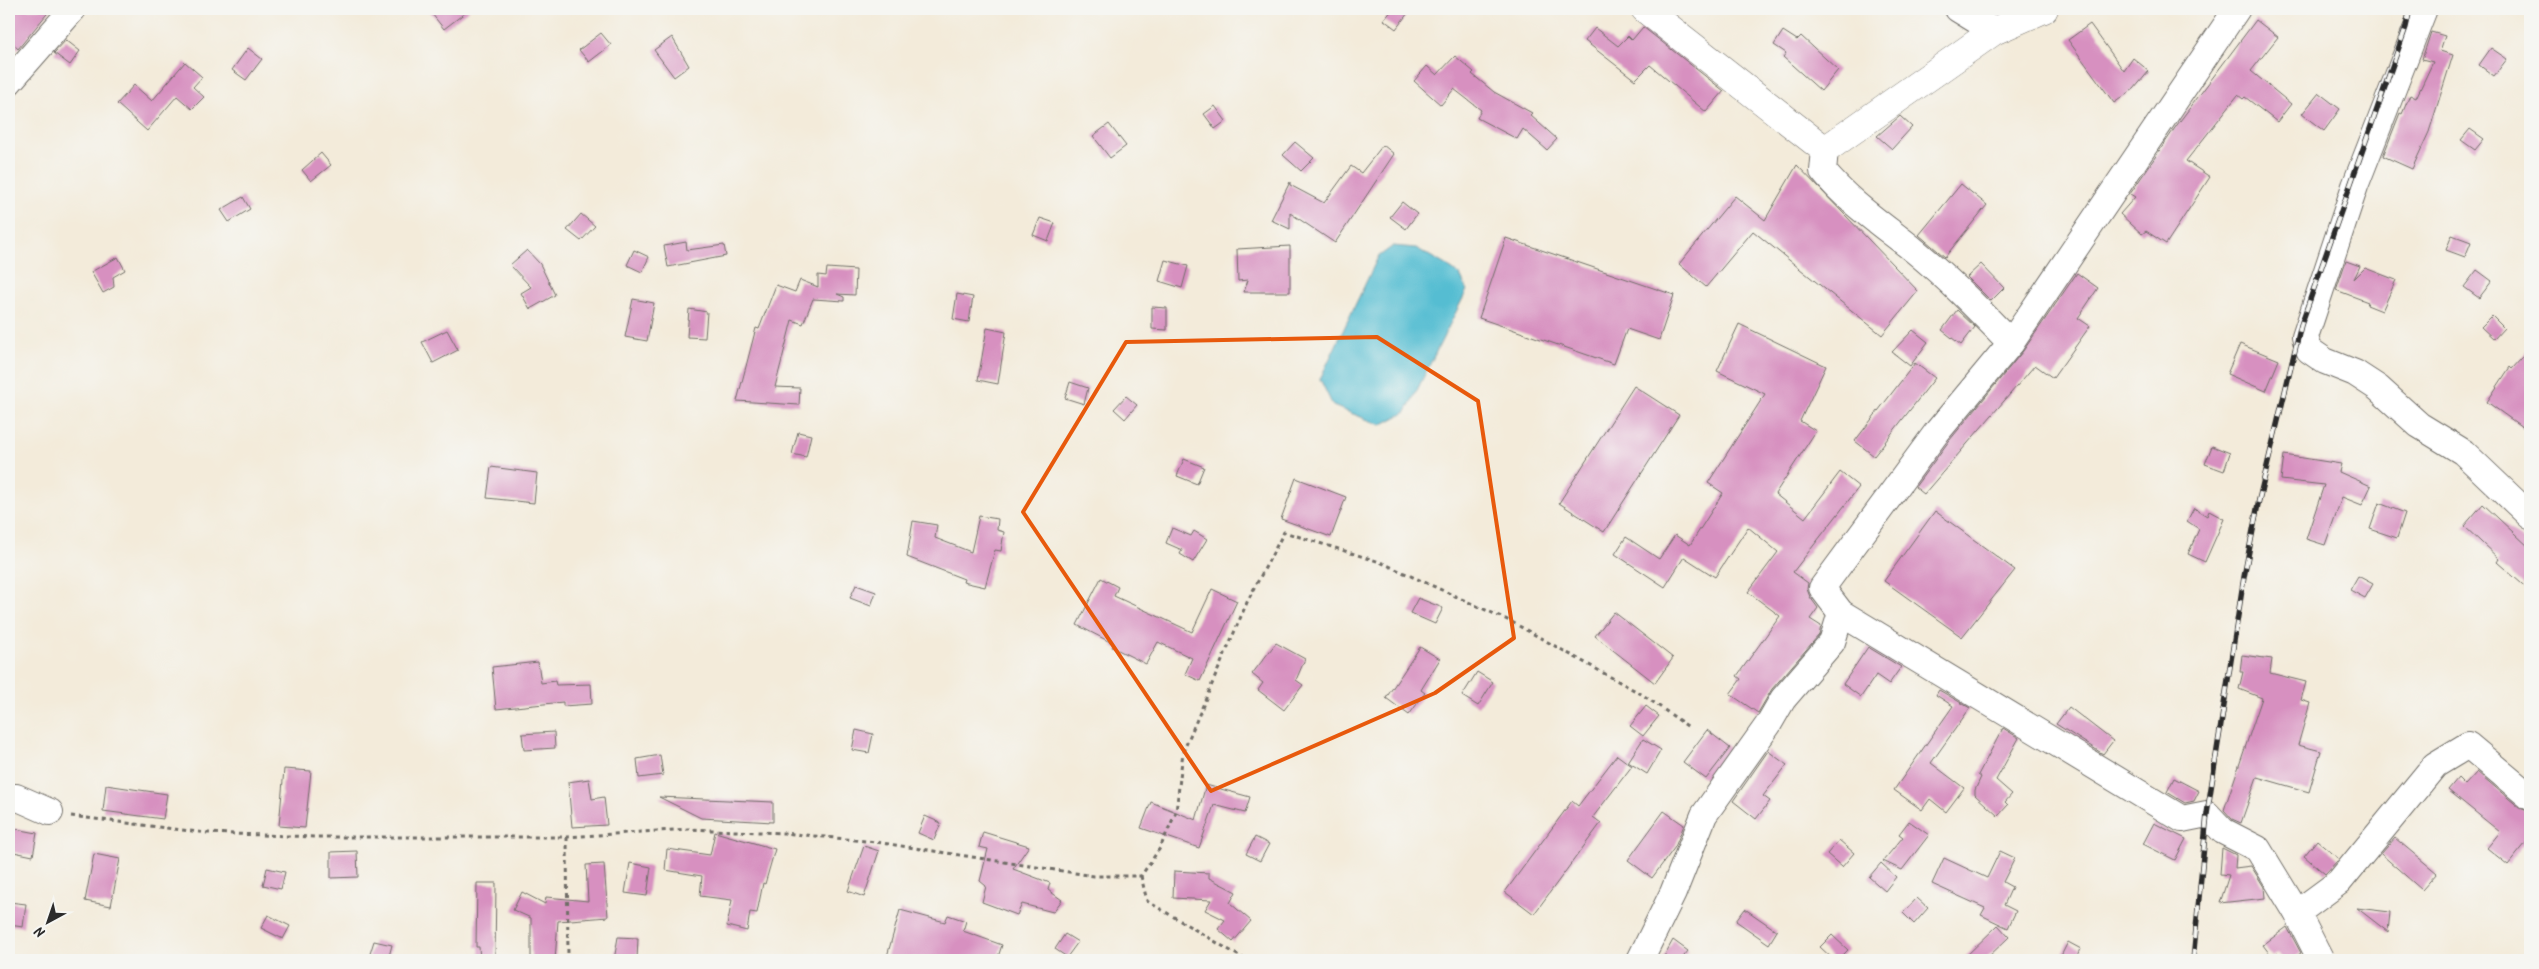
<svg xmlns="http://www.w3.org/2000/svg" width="2539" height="969" font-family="Kalam,sans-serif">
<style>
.water{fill:#55bdd2;stroke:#40747e}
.building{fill:#d790c0}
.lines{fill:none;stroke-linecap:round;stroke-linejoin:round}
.minor-casing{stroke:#716e68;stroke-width:28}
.major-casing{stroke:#716e68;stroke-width:29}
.path{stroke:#716e68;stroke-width:3;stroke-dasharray:4 4;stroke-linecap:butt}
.minor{stroke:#fff;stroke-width:26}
.major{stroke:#fff;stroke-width:28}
.rail-casing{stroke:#2b2b2b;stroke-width:5.5}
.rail{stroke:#f6f6f2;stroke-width:4;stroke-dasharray:11;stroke-linecap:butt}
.marked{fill:none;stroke:#e8590c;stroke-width:4;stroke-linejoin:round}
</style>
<rect width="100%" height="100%" fill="#f6f6f2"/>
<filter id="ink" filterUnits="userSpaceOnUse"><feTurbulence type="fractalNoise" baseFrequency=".02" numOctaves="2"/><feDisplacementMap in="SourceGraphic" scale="10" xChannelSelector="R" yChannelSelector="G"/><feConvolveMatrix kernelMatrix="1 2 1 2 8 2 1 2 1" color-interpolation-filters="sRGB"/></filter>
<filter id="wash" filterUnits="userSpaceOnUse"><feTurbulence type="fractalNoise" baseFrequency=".0096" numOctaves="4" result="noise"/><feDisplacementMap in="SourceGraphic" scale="20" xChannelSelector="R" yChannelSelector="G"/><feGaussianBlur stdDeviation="1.12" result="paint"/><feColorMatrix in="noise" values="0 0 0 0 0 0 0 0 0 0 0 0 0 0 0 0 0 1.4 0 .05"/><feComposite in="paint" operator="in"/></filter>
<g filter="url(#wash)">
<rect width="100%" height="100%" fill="#f3ebda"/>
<!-- water -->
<path class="water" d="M 1393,246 L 1416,248 L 1444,264 L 1460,275 L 1467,290 L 1406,412 L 1381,425 L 1333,406 L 1320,379 L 1378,257 Z"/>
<g id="blocks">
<!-- building -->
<g class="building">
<path d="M 9,9 L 51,9 L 18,49 L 9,39 Z"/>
<path d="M 428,9 L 470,9 L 444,29 Z"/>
<path d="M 1393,9 L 1411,9 L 1396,29 L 1384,20 Z"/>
<path d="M 2256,20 L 2278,37 L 2251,71 L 2291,104 L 2277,122 L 2245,97 L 2243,99 L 2238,95 L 2186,161 L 2210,177 L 2166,244 L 2146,231 L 2142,234 L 2120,214 L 2135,197 L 2130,194 L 2177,125 Z"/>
<path d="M 2090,24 L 2124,71 L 2133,58 L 2149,71 L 2134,89 L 2114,103 L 2068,40 Z"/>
<path d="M 1643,27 L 1724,91 L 1706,112 L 1650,65 L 1635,80 L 1585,41 L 1595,28 L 1618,46 L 1628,36 L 1632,40 Z"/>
<path d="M 1783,31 L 1797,40 L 1801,36 L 1838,70 L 1821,91 L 1783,57 L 1786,53 L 1774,45 Z"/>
<path d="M 2431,32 L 2445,36 L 2440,51 L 2453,55 L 2429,132 L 2412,169 L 2383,156 L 2400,113 L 2402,114 L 2410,95 L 2416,98 L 2433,62 L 2422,59 Z"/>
<path d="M 601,33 L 611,45 L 589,62 L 579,50 Z"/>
<path d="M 672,37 L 689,66 L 674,77 L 654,50 Z"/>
<path d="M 66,40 L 80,51 L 70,65 L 54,53 Z"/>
<path d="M 248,48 L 262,59 L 246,80 L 232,70 Z"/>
<path d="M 2491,48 L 2507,59 L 2494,76 L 2479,65 Z"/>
<path d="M 1455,56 L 1474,72 L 1472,74 L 1494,92 L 1532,113 L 1530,115 L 1557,139 L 1547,150 L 1523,129 L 1517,139 L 1477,118 L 1481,110 L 1454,89 L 1441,105 L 1414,81 L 1427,66 L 1437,75 Z"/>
<path d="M 185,62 L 202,77 L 193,87 L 204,97 L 192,109 L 177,96 L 147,131 L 117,104 L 134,85 L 152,101 Z"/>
<path d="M 2319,93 L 2340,109 L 2324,131 L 2302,114 Z"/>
<path d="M 1215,106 L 1226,121 L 1215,129 L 1204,114 Z"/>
<path d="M 1900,116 L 1912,127 L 1892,149 L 1877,136 Z"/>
<path d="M 1109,124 L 1126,146 L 1110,158 L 1093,136 Z"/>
<path d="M 2470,129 L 2484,139 L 2475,150 L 2461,140 Z"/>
<path d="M 1295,142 L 1314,158 L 1301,171 L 1283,155 Z"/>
<path d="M 1383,145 L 1394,154 L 1335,243 L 1290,213 L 1290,229 L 1271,220 L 1290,182 L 1290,185 L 1324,203 L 1351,166 L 1361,173 Z"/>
<path d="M 321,153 L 331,165 L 311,181 L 302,170 Z"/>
<path d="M 1797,165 L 1918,291 L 1882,335 L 1753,231 L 1706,287 L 1679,264 L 1735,196 L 1765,220 Z"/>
<path d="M 1961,184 L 1987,205 L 1945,257 L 1919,235 Z"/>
<path d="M 243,197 L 250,209 L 229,222 L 221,210 Z"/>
<path d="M 1402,202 L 1417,214 L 1406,229 L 1390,217 Z"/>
<path d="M 581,214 L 595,226 L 581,241 L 567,230 Z"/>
<path d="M 1040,218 L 1055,223 L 1048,241 L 1033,235 Z"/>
<path d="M 2452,235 L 2471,242 L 2465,257 L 2446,250 Z"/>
<path d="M 1506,238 L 1674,295 L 1659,340 L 1627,329 L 1614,364 L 1479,318 Z"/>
<path d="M 686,242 L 687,250 L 724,245 L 726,256 L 668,267 L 664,246 Z"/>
<path d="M 1290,246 L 1290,292 L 1244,292 L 1248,280 L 1238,281 L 1237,249 Z"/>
<path d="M 527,250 L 540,264 L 555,295 L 530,309 L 521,293 L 531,287 L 510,265 Z"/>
<path d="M 634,250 L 649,257 L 642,272 L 627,265 Z"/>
<path d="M 118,257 L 125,270 L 113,277 L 114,287 L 103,293 L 91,272 Z"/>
<path d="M 1165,260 L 1188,266 L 1182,288 L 1159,281 Z"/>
<path d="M 2346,261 L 2360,266 L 2354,279 L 2365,268 L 2396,280 L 2382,311 L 2367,305 L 2368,302 L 2336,290 Z"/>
<path d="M 1981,264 L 2004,288 L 1991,301 L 1967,277 Z"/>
<path d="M 827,268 L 856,270 L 855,295 L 837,294 L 844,297 L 844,301 L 813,299 L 803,324 L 792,320 L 775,387 L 800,388 L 799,405 L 737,401 L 756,328 L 759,329 L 776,285 L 795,292 L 800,280 L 818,287 L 818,275 L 826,276 Z"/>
<path d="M 2477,270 L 2492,281 L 2479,298 L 2464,287 Z"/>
<path d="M 2077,273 L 2098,288 L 2078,318 L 2090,326 L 2053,378 L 2035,365 L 1924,494 L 1915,487 L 1949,441 L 2023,351 Z"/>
<path d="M 957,294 L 973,297 L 969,322 L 953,319 Z"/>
<path d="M 633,299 L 654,303 L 647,341 L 625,337 Z"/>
<path d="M 1152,307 L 1167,308 L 1167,330 L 1152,329 Z"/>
<path d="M 689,309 L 707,312 L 705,338 L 687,337 Z"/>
<path d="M 1957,310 L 1975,327 L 1961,345 L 1942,330 Z"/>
<path d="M 2492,316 L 2504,328 L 2494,339 L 2481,327 Z"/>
<path d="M 1739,324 L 1826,366 L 1800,421 L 1816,431 L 1775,494 L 1805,518 L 1840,472 L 1859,487 L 1793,572 L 1808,583 L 1807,589 L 1810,597 L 1818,608 L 1810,619 L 1821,626 L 1819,635 L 1772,689 L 1758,713 L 1730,694 L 1741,679 L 1737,676 L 1780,616 L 1748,592 L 1778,552 L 1748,527 L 1715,577 L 1684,557 L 1665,587 L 1615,554 L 1626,537 L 1659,559 L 1675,535 L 1690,545 L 1723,493 L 1708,483 L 1765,394 L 1717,371 Z"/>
<path d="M 987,328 L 1006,332 L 998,384 L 978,380 Z"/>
<path d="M 447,330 L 458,350 L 433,363 L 422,342 Z"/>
<path d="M 1913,330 L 1928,342 L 1910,366 L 1892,352 Z"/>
<path d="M 2240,344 L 2279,360 L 2266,391 L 2227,374 Z"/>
<path d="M 2530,349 L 2530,417 L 2522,427 L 2487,402 L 2510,367 L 2512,369 Z"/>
<path d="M 1915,363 L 1935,378 L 1874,456 L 1855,441 Z"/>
<path d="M 1070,382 L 1088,388 L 1084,404 L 1065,398 Z"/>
<path d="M 1634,386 L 1679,415 L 1604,532 L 1559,503 Z"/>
<path d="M 1126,396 L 1137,405 L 1125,419 L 1114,409 Z"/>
<path d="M 798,432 L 811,435 L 806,457 L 792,454 Z"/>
<path d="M 2212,446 L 2230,453 L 2224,471 L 2205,464 Z"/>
<path d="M 2284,455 L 2341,464 L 2339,472 L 2371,486 L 2362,505 L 2342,497 L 2325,545 L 2306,539 L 2324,485 L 2281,480 Z"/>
<path d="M 1184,459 L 1204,467 L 1197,484 L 1177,476 Z"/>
<path d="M 491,467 L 537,473 L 534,503 L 487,498 Z"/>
<path d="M 1296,478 L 1346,497 L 1331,537 L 1281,519 Z"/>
<path d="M 2379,503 L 2405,513 L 2397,538 L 2370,529 Z"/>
<path d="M 2483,504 L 2530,548 L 2530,591 L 2497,562 L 2499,559 L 2464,526 Z"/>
<path d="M 2194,508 L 2207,516 L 2209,511 L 2224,519 L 2205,562 L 2188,554 L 2199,529 L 2187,521 Z"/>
<path d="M 1935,511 L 2015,570 L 1962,637 L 1884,581 Z"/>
<path d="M 979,516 L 998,519 L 997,530 L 1004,532 L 1001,551 L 995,550 L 985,587 L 963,582 L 964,579 L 907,557 L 913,521 L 937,525 L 935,538 L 971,552 Z"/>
<path d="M 1172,528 L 1191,536 L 1194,531 L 1207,539 L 1193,562 L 1180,554 L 1182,550 L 1166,543 Z"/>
<path d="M 2358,576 L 2373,584 L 2365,598 L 2350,590 Z"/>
<path d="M 1101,578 L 1118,587 L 1114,596 L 1192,632 L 1212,589 L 1237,601 L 1200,681 L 1185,674 L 1192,658 L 1158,642 L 1146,664 L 1112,647 L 1114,644 L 1077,625 Z"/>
<path d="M 856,585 L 876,592 L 871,606 L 850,598 Z"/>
<path d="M 1418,598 L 1443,608 L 1435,624 L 1410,613 Z"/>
<path d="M 1614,612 L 1673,658 L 1655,683 L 1595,636 Z"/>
<path d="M 1276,643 L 1305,659 L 1296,680 L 1303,685 L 1284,710 L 1258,690 L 1263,683 L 1252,674 Z"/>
<path d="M 1420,647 L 1440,659 L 1421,690 L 1425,693 L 1409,715 L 1386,698 Z"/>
<path d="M 1868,647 L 1901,667 L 1889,684 L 1876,675 L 1861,697 L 1843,684 Z"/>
<path d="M 2242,655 L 2272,659 L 2270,673 L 2306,682 L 2301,700 L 2310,703 L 2298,745 L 2321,751 L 2309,792 L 2257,777 L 2241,823 L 2232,819 L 2224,810 L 2262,698 L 2239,689 L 2243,672 L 2240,672 Z"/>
<path d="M 538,662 L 541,683 L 555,681 L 556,685 L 591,684 L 592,704 L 563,706 L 563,702 L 496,709 L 492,667 Z"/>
<path d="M 1477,672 L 1493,682 L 1478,706 L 1462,696 Z"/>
<path d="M 1939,690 L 1970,708 L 1931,763 L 1964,788 L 1946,812 L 1930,799 L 1922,810 L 1894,790 L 1953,706 L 1936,695 Z"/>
<path d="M 1646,706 L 1659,716 L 1643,736 L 1630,726 Z"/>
<path d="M 2069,707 L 2113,741 L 2103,754 L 2056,724 Z"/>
<path d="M 2003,728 L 2019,738 L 1996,780 L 2012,794 L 2005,802 L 2008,805 L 1998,816 L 1975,795 L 1975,790 L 1981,777 L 1978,775 Z"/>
<path d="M 856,730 L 873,734 L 869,753 L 852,750 Z"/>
<path d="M 1707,730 L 1730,748 L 1706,779 L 1683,762 Z"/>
<path d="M 554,732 L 555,748 L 524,750 L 522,734 Z"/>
<path d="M 1643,739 L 1661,750 L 1647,774 L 1628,762 Z"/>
<path d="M 1768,751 L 1787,765 L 1763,796 L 1770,801 L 1756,819 L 1733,801 Z"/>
<path d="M 660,755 L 663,775 L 639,778 L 637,759 Z"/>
<path d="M 1617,755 L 1632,766 L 1593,817 L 1601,823 L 1534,914 L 1505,892 L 1572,801 L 1578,806 Z"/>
<path d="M 284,769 L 311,771 L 305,828 L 279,826 Z"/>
<path d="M 2477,772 L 2520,808 L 2530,812 L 2530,838 L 2508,865 L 2487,848 L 2500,832 L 2448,790 L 2458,778 L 2465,785 Z"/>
<path d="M 2174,778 L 2199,791 L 2194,801 L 2185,803 L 2167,792 Z"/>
<path d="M 589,779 L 592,799 L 604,797 L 607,825 L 572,827 L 568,782 Z"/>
<path d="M 106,785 L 167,794 L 163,819 L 103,811 Z"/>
<path d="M 1206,785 L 1250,797 L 1245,813 L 1214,805 L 1199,848 L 1141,828 L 1151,802 L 1196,820 Z"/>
<path d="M 659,797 L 773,802 L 773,822 L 701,818 Z"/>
<path d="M 1664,811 L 1684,825 L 1675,847 L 1652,878 L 1628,860 Z"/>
<path d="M 925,816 L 941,823 L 934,840 L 918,833 Z"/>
<path d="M 1909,821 L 1929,835 L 1902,870 L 1883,861 L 1903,837 L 1899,834 Z"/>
<path d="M 2154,823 L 2186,839 L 2175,860 L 2143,844 Z"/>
<path d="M 11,828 L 37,833 L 33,856 L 9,851 Z"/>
<path d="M 715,832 L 775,849 L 765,884 L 763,883 L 757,913 L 750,912 L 747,931 L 727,926 L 732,900 L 700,896 L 702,876 L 665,870 L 667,849 L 710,855 Z"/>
<path d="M 983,832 L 1029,846 L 1013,869 L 1050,883 L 1048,890 L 1062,900 L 1053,912 L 1022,904 L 1017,915 L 982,902 L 986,886 L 980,881 L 988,849 L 979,847 Z"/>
<path d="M 1255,837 L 1269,844 L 1260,861 L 1246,854 Z"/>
<path d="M 2395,838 L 2437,873 L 2422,890 L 2381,854 Z"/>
<path d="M 1839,840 L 1854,853 L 1842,867 L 1827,854 Z"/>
<path d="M 2317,840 L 2339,859 L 2325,874 L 2304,856 Z"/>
<path d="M 864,846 L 879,851 L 864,897 L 848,891 Z"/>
<path d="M 2222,848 L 2236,855 L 2235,868 L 2251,866 L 2264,887 L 2265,898 L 2220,903 L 2229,875 L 2220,874 Z"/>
<path d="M 357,851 L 358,877 L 331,878 L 331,852 Z"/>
<path d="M 2000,851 L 2015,858 L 2003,882 L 2012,887 L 2004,905 L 2016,911 L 2008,928 L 1981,915 L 1985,908 L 1932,884 L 1944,858 L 1987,878 Z"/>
<path d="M 94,854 L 120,859 L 111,906 L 85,901 Z"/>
<path d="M 630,863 L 651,867 L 647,896 L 625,893 Z"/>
<path d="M 1881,863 L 1896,877 L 1885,891 L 1869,877 Z"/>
<path d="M 604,864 L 608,917 L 558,921 L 555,960 L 531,960 L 531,918 L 513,910 L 522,892 L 545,904 L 546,897 L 588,901 L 586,865 Z"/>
<path d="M 267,868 L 285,872 L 281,889 L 263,885 Z"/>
<path d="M 1174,871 L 1209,873 L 1209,878 L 1236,892 L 1230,903 L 1251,921 L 1233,942 L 1218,929 L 1225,920 L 1205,910 L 1211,900 L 1173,898 Z"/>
<path d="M 477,883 L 496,883 L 495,960 L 480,960 L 479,947 L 476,947 Z"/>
<path d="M 1917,898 L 1928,908 L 1914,924 L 1903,913 Z"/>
<path d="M 9,902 L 26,904 L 23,927 L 9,925 Z"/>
<path d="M 2357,908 L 2390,912 L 2388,932 Z"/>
<path d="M 1745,909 L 1777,931 L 1769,944 L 1736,921 Z"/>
<path d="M 900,910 L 945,922 L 948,915 L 966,921 L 963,931 L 1002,945 L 997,960 L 886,960 Z"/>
<path d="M 268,915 L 290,926 L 283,939 L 261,928 Z"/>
<path d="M 1998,925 L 2009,937 L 1985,960 L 1962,960 Z"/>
<path d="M 2287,927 L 2301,953 L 2291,960 L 2284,960 L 2278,953 L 2272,957 L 2263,945 Z"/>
<path d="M 1065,934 L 1078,942 L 1067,957 L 1055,949 Z"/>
<path d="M 1832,935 L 1848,950 L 1838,960 L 1834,960 L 1820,947 Z"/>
<path d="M 618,937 L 638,938 L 637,960 L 614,960 Z"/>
<path d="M 1673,940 L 1688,951 L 1681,960 L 1662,960 Z"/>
<path d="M 374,941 L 392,945 L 388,960 L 368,960 Z"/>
<path d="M 2068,942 L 2081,949 L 2076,960 L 2059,960 Z"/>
</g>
</g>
</g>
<g filter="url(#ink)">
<use href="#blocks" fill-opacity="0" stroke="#716e68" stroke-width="1"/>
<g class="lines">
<!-- minor casing -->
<g class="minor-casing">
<g id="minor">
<path d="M 1958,9 L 1994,31"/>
<path d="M 2237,9 L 2011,343 L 1937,432 L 1822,588 L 1841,613 L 2182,819 L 2207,814 L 2223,831 L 2258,849 L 2297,913 L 2321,960"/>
<path d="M 2424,9 L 2355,186 L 2305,337 L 2309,350 L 2325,361 L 2355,373 L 2378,388 L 2419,425 L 2463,452 L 2530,516"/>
<path d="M 9,82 L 73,9"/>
<path d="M 1825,150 L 1823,171 C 1849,203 1883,225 1915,251 C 1949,279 1981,312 2011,343"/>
<path d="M 9,797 L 16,797 L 50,812"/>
<path d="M 2297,913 L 2339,882 L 2435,765 L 2468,745 L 2530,797"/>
<path d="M 1640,960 L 1673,893 L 1704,815 L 1768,725 L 1783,699 L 1832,642 L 1841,613"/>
</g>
</g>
<!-- major casing -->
<g class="major-casing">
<path id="major" d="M 1645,9 L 1825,150 L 1994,31 L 2044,9"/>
</g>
<!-- path -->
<g class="path">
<path d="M 71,816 L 207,833 L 316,837 L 567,837 L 688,829 L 784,833 L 876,842 L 1094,876 L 1141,876 L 1160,848 L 1176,812 L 1183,752 L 1248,600 L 1284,532 L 1380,562 L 1510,621 L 1643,695 L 1690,728"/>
<path d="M 567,837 L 568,960"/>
<path d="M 1141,876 L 1147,901 L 1246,960"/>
</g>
<!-- minor -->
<use href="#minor" class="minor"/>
<!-- major -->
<use href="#major" class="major"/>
<!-- rail casing -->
<g class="rail-casing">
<path id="rail" d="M 2193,960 L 2207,814 L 2244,577 L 2258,504 L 2301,325 L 2406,27 L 2410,9"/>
</g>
<!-- rail -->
<use href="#rail" class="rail"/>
</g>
</g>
<!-- marked area -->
<path class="marked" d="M 1377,337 L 1478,401 L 1514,638 L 1435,693 L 1211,791 L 1023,512 L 1126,342 Z"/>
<!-- margin -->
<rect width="2539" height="969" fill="none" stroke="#f6f6f2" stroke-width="30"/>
<!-- north arrow -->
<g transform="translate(48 922) rotate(220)" stroke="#f6f6f2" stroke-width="4" paint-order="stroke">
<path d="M0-4L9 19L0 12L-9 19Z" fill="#2b2b2b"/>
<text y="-8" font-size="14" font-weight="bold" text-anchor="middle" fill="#2b2b2b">N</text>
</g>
</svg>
